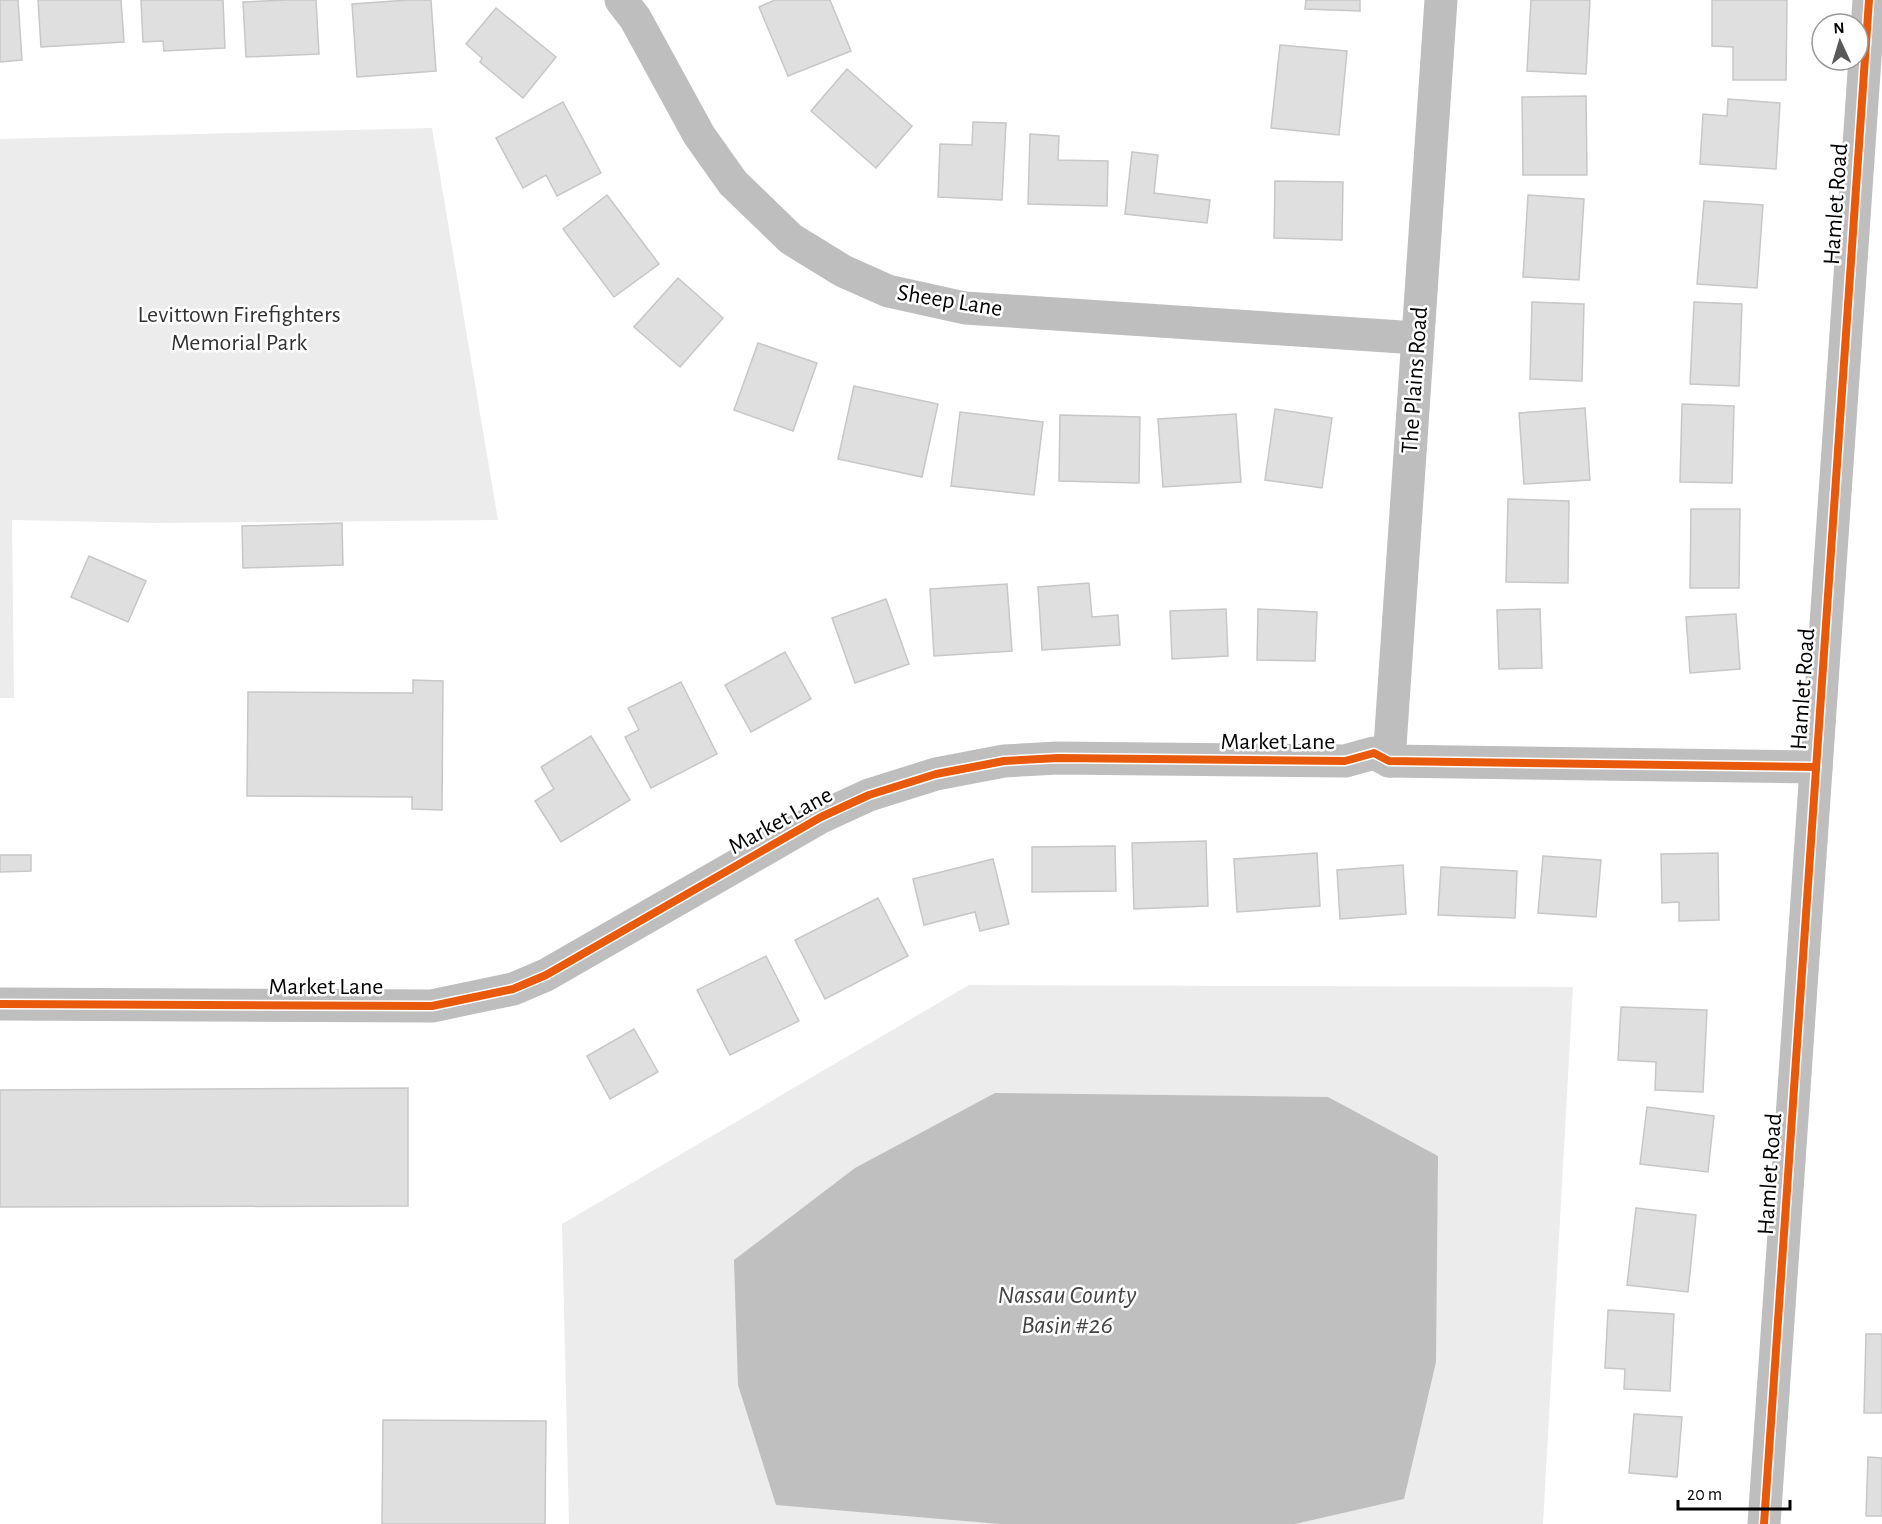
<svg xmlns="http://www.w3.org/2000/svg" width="1882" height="1524" font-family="'Alegreya Sans',sans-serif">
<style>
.green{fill:#ececec}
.water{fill:#bfbfbf}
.building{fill:#dfdfdf;stroke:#c7c7c7;stroke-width:1.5}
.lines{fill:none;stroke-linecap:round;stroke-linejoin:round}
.minor{stroke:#bebebe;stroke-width:33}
.cycleway-casing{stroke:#fff;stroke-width:11}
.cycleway{stroke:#e8590c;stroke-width:8}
.labels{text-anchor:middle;stroke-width:5;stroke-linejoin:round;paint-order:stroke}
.street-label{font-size:24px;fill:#000;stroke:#fff}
.park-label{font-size:24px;fill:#333;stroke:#fff}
.water-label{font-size:26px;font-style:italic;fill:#444;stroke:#fff}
</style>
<rect width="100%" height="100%" fill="#fff"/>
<!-- green -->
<g class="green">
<path d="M 432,128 L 498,520 L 154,523 L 12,520 L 14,698 L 0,698 L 0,139 Z"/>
<path d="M 969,985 L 1573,987 L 1543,1524 L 569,1524 L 562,1224 Z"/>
</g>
<!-- water -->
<path class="water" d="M 995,1093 L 1328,1097 L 1438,1156 L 1436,1362 L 1404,1499 L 1295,1524 L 1000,1524 L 776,1505 L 738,1385 L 734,1260 L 855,1168 Z"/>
<!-- building -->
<g class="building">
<path d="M 0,0 L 18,0 L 22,60 L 0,62 Z"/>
<path d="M 38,0 L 121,0 L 124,42 L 41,47 Z"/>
<path d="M 141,0 L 223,0 L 225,48 L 164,51 L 163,41 L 143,42 Z"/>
<path d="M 285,0 L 316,0 L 319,54 L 246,57 L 243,2 Z"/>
<path d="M 408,0 L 431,0 L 436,71 L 357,77 L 352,4 Z"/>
<path d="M 775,0 L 830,0 L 851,51 L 788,76 L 759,7 Z"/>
<path d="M 1306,0 L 1360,0 L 1360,11 L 1305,9 Z"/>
<path d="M 1531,0 L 1590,0 L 1586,74 L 1527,71 Z"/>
<path d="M 1712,0 L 1787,0 L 1786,80 L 1733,80 L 1733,47 L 1712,46 Z"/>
<path d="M 496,8 L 556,57 L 523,98 L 480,62 L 482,58 L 466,44 Z"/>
<path d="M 1280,45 L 1347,51 L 1339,135 L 1271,128 Z"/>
<path d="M 847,69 L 912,126 L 876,168 L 811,111 Z"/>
<path d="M 1586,96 L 1587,175 L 1523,175 L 1522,97 Z"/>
<path d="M 1728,99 L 1780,103 L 1776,169 L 1700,164 L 1703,114 L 1727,116 Z"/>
<path d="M 563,102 L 601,173 L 557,196 L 546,175 L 523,188 L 496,138 Z"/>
<path d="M 973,122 L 1006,123 L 1002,200 L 938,197 L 940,144 L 972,145 Z"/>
<path d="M 1030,134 L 1059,136 L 1058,160 L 1108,161 L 1107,206 L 1028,204 Z"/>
<path d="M 1132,152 L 1158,155 L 1154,193 L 1210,200 L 1207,223 L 1125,214 Z"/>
<path d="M 1275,181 L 1343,182 L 1342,240 L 1274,238 Z"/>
<path d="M 607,195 L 659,264 L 614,297 L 563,229 Z"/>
<path d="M 1528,195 L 1584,199 L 1579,280 L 1523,277 Z"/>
<path d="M 1704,201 L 1763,205 L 1757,288 L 1697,284 Z"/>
<path d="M 678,278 L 723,318 L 680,367 L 634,327 Z"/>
<path d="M 1532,302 L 1584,304 L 1582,381 L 1530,379 Z"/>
<path d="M 1694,302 L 1742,304 L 1739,386 L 1690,384 Z"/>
<path d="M 758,343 L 817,363 L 793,431 L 734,410 Z"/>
<path d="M 854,386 L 938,404 L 922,477 L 838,459 Z"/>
<path d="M 1682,404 L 1734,406 L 1732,483 L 1680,482 Z"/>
<path d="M 1585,408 L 1590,480 L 1524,484 L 1519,413 Z"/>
<path d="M 1275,409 L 1332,418 L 1322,488 L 1265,480 Z"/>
<path d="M 960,412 L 1043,422 L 1034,495 L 951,486 Z"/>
<path d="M 1236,414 L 1241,482 L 1163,487 L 1158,419 Z"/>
<path d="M 1060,415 L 1140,417 L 1139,483 L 1059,481 Z"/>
<path d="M 1508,499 L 1569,501 L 1568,583 L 1506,582 Z"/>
<path d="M 1691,509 L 1740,509 L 1739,588 L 1690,588 Z"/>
<path d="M 342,523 L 343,565 L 243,568 L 242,526 Z"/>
<path d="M 89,556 L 146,581 L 128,622 L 71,597 Z"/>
<path d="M 1089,583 L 1092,617 L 1118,615 L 1120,645 L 1042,650 L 1038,587 Z"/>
<path d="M 1007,584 L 1012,651 L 934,656 L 930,589 Z"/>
<path d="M 886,599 L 909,664 L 855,683 L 832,618 Z"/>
<path d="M 1226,609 L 1228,656 L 1172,659 L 1170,611 Z"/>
<path d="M 1258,609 L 1317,612 L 1315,661 L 1257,660 Z"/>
<path d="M 1540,609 L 1542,668 L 1499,669 L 1497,610 Z"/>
<path d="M 1736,614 L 1740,669 L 1690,673 L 1686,617 Z"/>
<path d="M 785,652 L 811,699 L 751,732 L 725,685 Z"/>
<path d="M 413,680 L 443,681 L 442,810 L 412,809 L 412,797 L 247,796 L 248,692 L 413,693 Z"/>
<path d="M 681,682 L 717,754 L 651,788 L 625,737 L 639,730 L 628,708 Z"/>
<path d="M 591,736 L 630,800 L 561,842 L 535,801 L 554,789 L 541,767 Z"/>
<path d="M 1206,841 L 1208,906 L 1134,909 L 1132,843 Z"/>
<path d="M 1115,846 L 1116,891 L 1032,892 L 1032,847 Z"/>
<path d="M 1317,853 L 1320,906 L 1237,912 L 1234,859 Z"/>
<path d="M 1718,853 L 1719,920 L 1679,921 L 1679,902 L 1662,903 L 1661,854 Z"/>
<path d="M 0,855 L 31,855 L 31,871 L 0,872 Z"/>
<path d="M 1543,856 L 1601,860 L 1596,917 L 1538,913 Z"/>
<path d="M 993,859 L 1009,924 L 980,931 L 975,912 L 924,925 L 913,879 Z"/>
<path d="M 1403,865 L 1406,914 L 1340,919 L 1337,870 Z"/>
<path d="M 1441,867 L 1517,871 L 1515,918 L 1438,915 Z"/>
<path d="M 878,898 L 908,956 L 825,999 L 795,940 Z"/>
<path d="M 766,956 L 799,1021 L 730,1055 L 697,990 Z"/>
<path d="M 1621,1007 L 1707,1010 L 1703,1092 L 1655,1090 L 1656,1062 L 1618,1060 Z"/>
<path d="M 634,1029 L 658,1072 L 610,1099 L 587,1056 Z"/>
<path d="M 408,1088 L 408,1206 L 0,1207 L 0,1090 Z"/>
<path d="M 1647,1107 L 1714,1116 L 1708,1172 L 1640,1164 Z"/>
<path d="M 1636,1208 L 1696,1215 L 1688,1292 L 1627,1285 Z"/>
<path d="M 1608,1310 L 1674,1314 L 1670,1391 L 1624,1389 L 1625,1369 L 1605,1368 Z"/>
<path d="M 1866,1334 L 1882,1334 L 1882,1413 L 1864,1413 Z"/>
<path d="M 1634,1414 L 1682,1417 L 1677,1477 L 1629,1473 Z"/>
<path d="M 383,1420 L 546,1421 L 545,1524 L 382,1524 Z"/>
<path d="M 1868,1457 L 1882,1458 L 1882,1516 L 1866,1516 Z"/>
</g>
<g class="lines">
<!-- minor -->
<g class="minor">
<path d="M 621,0 L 635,18 L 699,135 L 733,183 L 791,239 L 843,271 L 888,291 L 965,308 L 1417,338"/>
<path d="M 1389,761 L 1441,0"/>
<path d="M 0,1004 L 432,1006 L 513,989 L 546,975 L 821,817 L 869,795 L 936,774 L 1004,761 L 1058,758 L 1345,761 L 1374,753 L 1389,761 L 1816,767"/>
<path d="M 1764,1524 L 1869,0"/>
</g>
<!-- cycleway casing -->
<g class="cycleway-casing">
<g id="cycleway">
<path d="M 0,1004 L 432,1006 L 513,989 L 546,975 L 821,817 L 869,795 L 936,774 L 1004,761 L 1058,758 L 1345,761 L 1374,753 L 1389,761 L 1816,767"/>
<path d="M 1764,1524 L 1869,0"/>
</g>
</g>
<!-- cycleway -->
<use href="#cycleway" class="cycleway"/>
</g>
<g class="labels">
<!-- street labels -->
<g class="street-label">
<text transform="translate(1835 204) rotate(-86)" y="8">Hamlet Road</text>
<text transform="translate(950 300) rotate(9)" y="8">Sheep Lane</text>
<text transform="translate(1414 380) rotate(-86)" y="8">The Plains Road</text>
<text transform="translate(1802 689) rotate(-86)" y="8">Hamlet Road</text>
<text x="1278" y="749">Market Lane</text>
<text transform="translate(780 820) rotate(-29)" y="8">Market Lane</text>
<text x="326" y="994">Market Lane</text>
<text transform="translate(1769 1174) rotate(-86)" y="8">Hamlet Road</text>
</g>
<!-- park labels -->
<g class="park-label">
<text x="239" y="322">Levittown Firefighters<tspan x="239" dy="28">Memorial Park</tspan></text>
</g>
<!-- water labels -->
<g class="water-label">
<text x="1067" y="1303">Nassau County<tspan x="1067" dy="30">Basin #26</tspan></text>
</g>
</g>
<!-- north arrow -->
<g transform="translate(1840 42) rotate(356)"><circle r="28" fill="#ffffff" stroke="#999999" stroke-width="1.5"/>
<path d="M0-4.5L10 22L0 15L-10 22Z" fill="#595959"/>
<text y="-9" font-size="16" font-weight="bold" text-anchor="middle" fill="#000000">N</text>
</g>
<!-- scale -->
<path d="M1678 1500v9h112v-9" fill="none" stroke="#000000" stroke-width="3"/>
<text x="1687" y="1500" font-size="18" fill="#000000" stroke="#ffffff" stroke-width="4.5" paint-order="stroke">20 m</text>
</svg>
